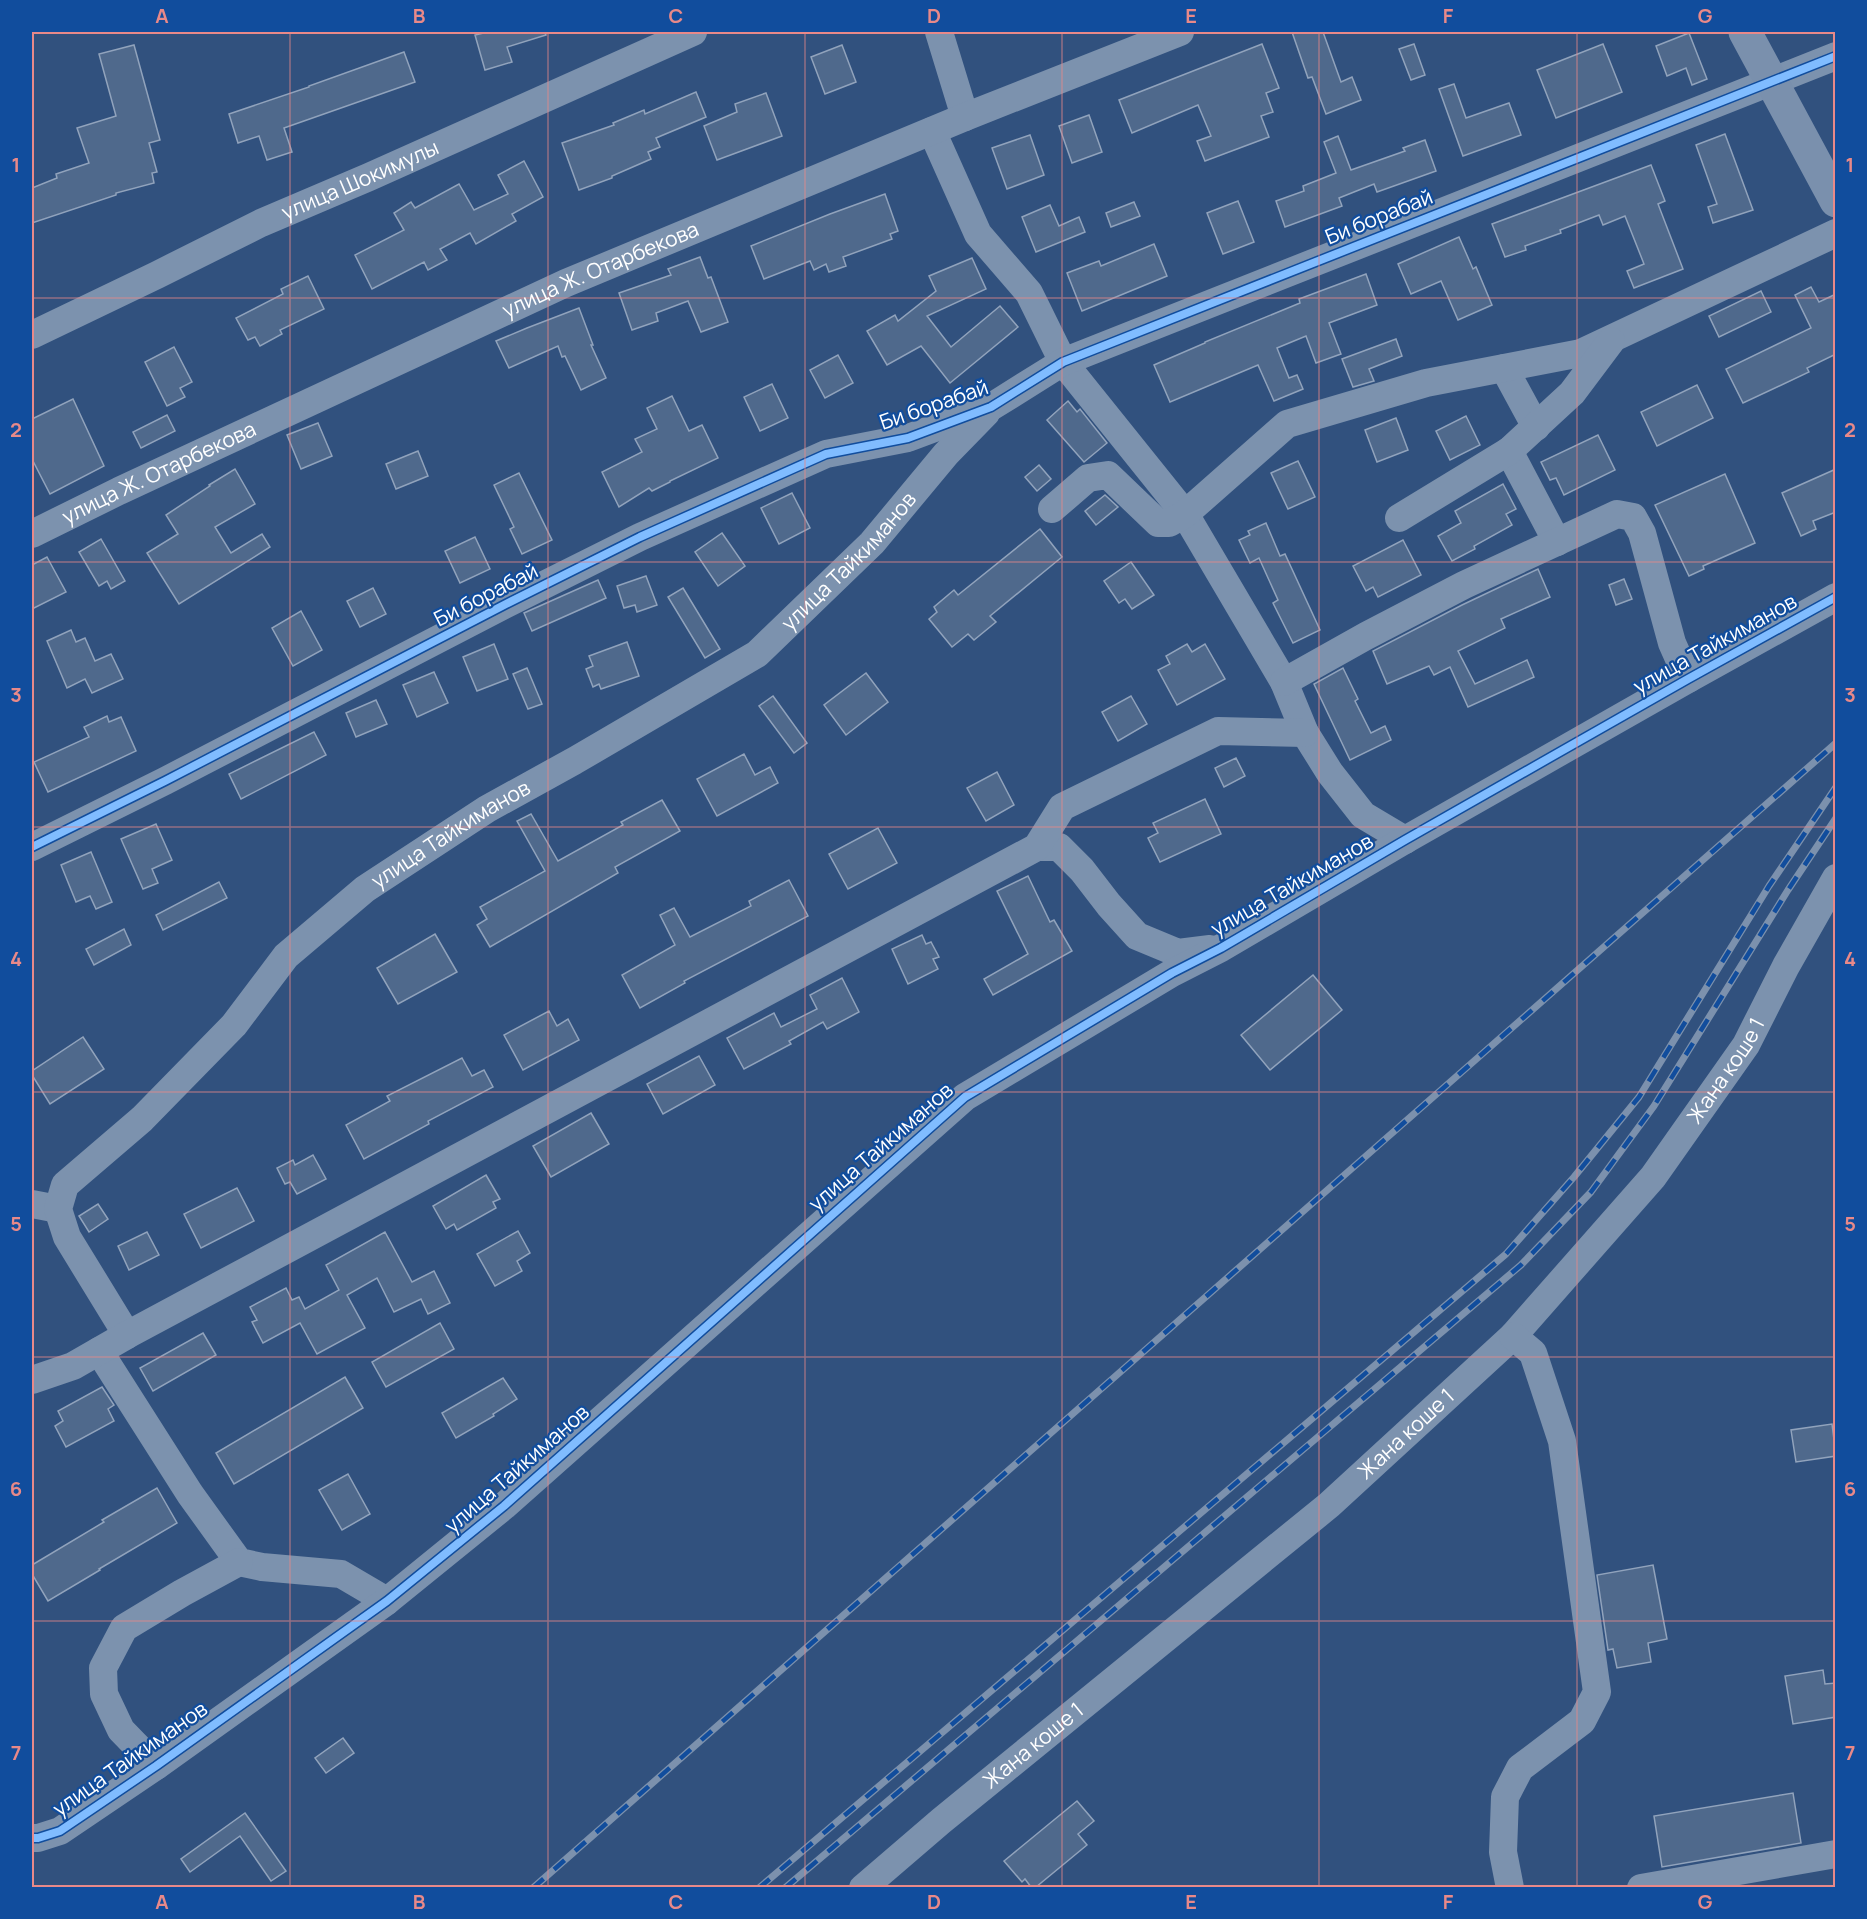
<svg xmlns="http://www.w3.org/2000/svg" width="1867" height="1919" font-family="Manrope,sans-serif">
<style>
.building{fill:#4f698c;stroke:#91a3bc;stroke-width:1.5}
.lines{fill:none;stroke-linecap:round;stroke-linejoin:round}
.minor{stroke:#7c92ae;stroke-width:28}
.major{stroke:#7a90ad;stroke-width:33}
.rail-casing{stroke:#7c91ad;stroke-width:7}
.rail{stroke:#114d9d;stroke-width:4.5;stroke-dasharray:14;stroke-linecap:butt}
.cycleway-casing{stroke:#114d9d;stroke-width:11}
.cycleway{stroke:#80bcff;stroke-width:8}
.grid{fill:none;stroke:#e88989;stroke-width:1.5;stroke-opacity:0.55}
.labels{text-anchor:middle;stroke-width:4.5;stroke-linejoin:round;paint-order:stroke}
.street-label{font-size:21px;fill:#fff;stroke:#114d9d}
.neatline{fill:none;stroke:#e88989;stroke-width:2}
.grid-label{font-size:20px;text-anchor:middle;font-weight:bold;fill:#e88989}
</style>
<rect width="100%" height="100%" fill="#31517e"/>
<!-- building -->
<g class="building">
<path d="M 488,32 L 545,32 L 546,35 L 507,47 L 512,62 L 485,70 L 475,35 Z"/>
<path d="M 1292,32 L 1323,32 L 1341,82 L 1352,77 L 1361,100 L 1326,114 L 1312,77 L 1308,78 Z"/>
<path d="M 1689,33 L 1707,79 L 1692,85 L 1686,68 L 1667,76 L 1656,46 Z"/>
<path d="M 1262,44 L 1279,88 L 1266,93 L 1273,112 L 1261,116 L 1269,137 L 1205,161 L 1197,141 L 1211,136 L 1198,105 L 1132,133 L 1119,100 Z"/>
<path d="M 1414,44 L 1425,75 L 1411,80 L 1399,49 Z"/>
<path d="M 1603,44 L 1622,92 L 1556,118 L 1537,70 Z"/>
<path d="M 134,45 L 160,140 L 149,143 L 157,172 L 152,173 L 154,183 L 116,193 L 116,195 L 32,223 L 32,188 L 57,178 L 56,174 L 89,163 L 77,128 L 116,116 L 99,54 Z"/>
<path d="M 842,45 L 856,82 L 825,94 L 811,57 Z"/>
<path d="M 404,52 L 415,82 L 284,128 L 292,152 L 267,160 L 259,136 L 238,143 L 229,114 L 309,87 L 309,86 Z"/>
<path d="M 1454,84 L 1466,118 L 1509,103 L 1521,135 L 1463,156 L 1439,89 Z"/>
<path d="M 696,92 L 706,117 L 656,138 L 660,147 L 648,152 L 651,159 L 612,176 L 612,178 L 579,190 L 562,143 L 614,125 L 613,123 L 644,110 L 645,114 Z"/>
<path d="M 766,93 L 782,136 L 717,160 L 704,126 L 737,112 L 735,104 Z"/>
<path d="M 1089,115 L 1102,152 L 1072,163 L 1059,126 Z"/>
<path d="M 1725,134 L 1753,210 L 1713,223 L 1708,207 L 1717,204 L 1696,145 Z"/>
<path d="M 1030,135 L 1044,175 L 1007,189 L 992,148 Z"/>
<path d="M 1338,136 L 1351,170 L 1405,151 L 1403,148 L 1425,140 L 1436,171 L 1377,192 L 1374,184 L 1339,198 L 1342,206 L 1285,227 L 1276,201 L 1304,191 L 1303,186 L 1336,173 L 1324,142 Z"/>
<path d="M 524,161 L 543,197 L 512,214 L 516,221 L 476,244 L 470,233 L 440,249 L 447,260 L 428,270 L 424,262 L 372,289 L 355,255 L 404,230 L 394,213 L 411,202 L 415,208 L 459,184 L 474,210 L 508,194 L 498,175 Z"/>
<path d="M 1651,165 L 1665,201 L 1658,204 L 1683,269 L 1634,288 L 1627,271 L 1644,264 L 1625,216 L 1603,225 L 1599,215 L 1560,230 L 1561,233 L 1525,246 L 1526,250 L 1505,257 L 1492,224 Z"/>
<path d="M 885,194 L 898,231 L 890,234 L 892,239 L 843,257 L 846,266 L 829,272 L 826,264 L 814,270 L 810,261 L 764,279 L 751,246 L 830,214 Z"/>
<path d="M 1238,201 L 1254,242 L 1223,254 L 1207,213 Z"/>
<path d="M 1134,202 L 1140,216 L 1111,227 L 1106,213 Z"/>
<path d="M 1050,205 L 1059,226 L 1079,217 L 1085,232 L 1036,252 L 1022,217 Z"/>
<path d="M 1459,237 L 1473,269 L 1476,267 L 1492,305 L 1458,320 L 1441,281 L 1411,294 L 1398,264 Z"/>
<path d="M 1154,244 L 1167,276 L 1082,311 L 1067,273 L 1099,261 L 1101,266 Z"/>
<path d="M 700,257 L 708,278 L 711,277 L 728,322 L 701,332 L 688,301 L 656,313 L 658,321 L 632,330 L 619,293 L 671,275 L 668,269 Z"/>
<path d="M 972,258 L 986,289 L 927,316 L 951,347 L 1000,306 L 1018,327 L 950,383 L 921,346 L 887,365 L 867,331 L 895,315 L 898,321 L 936,291 L 929,276 Z"/>
<path d="M 1366,274 L 1377,305 L 1329,323 L 1341,354 L 1316,363 L 1306,336 L 1277,348 L 1289,378 L 1297,375 L 1303,389 L 1274,401 L 1258,365 L 1170,402 L 1154,365 L 1205,343 L 1205,342 L 1300,303 L 1299,299 Z"/>
<path d="M 308,276 L 324,309 L 280,330 L 282,334 L 260,346 L 255,337 L 248,340 L 236,318 L 283,294 L 281,289 Z"/>
<path d="M 1811,287 L 1819,302 L 1836,294 L 1836,354 L 1807,368 L 1809,372 L 1743,403 L 1726,369 L 1811,328 L 1795,295 Z"/>
<path d="M 1761,291 L 1771,312 L 1719,337 L 1709,316 Z"/>
<path d="M 579,308 L 593,345 L 591,345 L 606,378 L 581,390 L 565,356 L 562,357 L 558,346 L 509,368 L 496,341 L 527,328 Z"/>
<path d="M 1396,339 L 1402,356 L 1369,369 L 1374,381 L 1353,387 L 1342,359 Z"/>
<path d="M 174,347 L 192,382 L 180,388 L 185,397 L 167,406 L 145,362 Z"/>
<path d="M 838,355 L 853,383 L 825,398 L 810,370 Z"/>
<path d="M 772,384 L 788,418 L 760,431 L 744,397 Z"/>
<path d="M 1697,385 L 1713,418 L 1657,446 L 1641,412 Z"/>
<path d="M 672,396 L 689,431 L 702,425 L 718,458 L 670,481 L 670,482 L 652,491 L 649,488 L 619,507 L 602,472 L 642,452 L 635,439 L 657,429 L 647,408 Z"/>
<path d="M 73,399 L 104,466 L 50,494 L 32,459 L 32,419 Z"/>
<path d="M 1068,401 L 1077,412 L 1080,409 L 1107,443 L 1084,462 L 1047,420 Z"/>
<path d="M 167,415 L 175,431 L 141,448 L 133,432 Z"/>
<path d="M 1466,416 L 1480,445 L 1450,460 L 1436,431 Z"/>
<path d="M 1396,418 L 1408,450 L 1377,462 L 1365,430 Z"/>
<path d="M 318,423 L 332,456 L 301,469 L 287,435 Z"/>
<path d="M 1598,435 L 1615,470 L 1564,495 L 1556,478 L 1550,480 L 1541,462 Z"/>
<path d="M 418,451 L 428,476 L 396,489 L 386,464 Z"/>
<path d="M 1298,461 L 1315,497 L 1288,509 L 1271,473 Z"/>
<path d="M 1039,465 L 1051,479 L 1037,491 L 1025,477 Z"/>
<path d="M 235,469 L 255,504 L 215,527 L 231,553 L 262,534 L 270,547 L 179,604 L 147,553 L 178,534 L 166,515 L 210,486 L 209,485 Z"/>
<path d="M 1836,469 L 1836,512 L 1813,521 L 1816,529 L 1801,536 L 1782,493 Z"/>
<path d="M 519,473 L 552,540 L 522,554 L 510,529 L 514,527 L 494,485 Z"/>
<path d="M 1725,474 L 1755,543 L 1703,566 L 1704,569 L 1689,576 L 1655,505 Z"/>
<path d="M 1503,484 L 1516,509 L 1506,514 L 1512,525 L 1474,546 L 1475,549 L 1452,561 L 1438,536 L 1461,523 L 1455,511 Z"/>
<path d="M 792,493 L 810,528 L 779,544 L 761,508 Z"/>
<path d="M 1105,495 L 1118,507 L 1096,525 L 1085,511 Z"/>
<path d="M 1266,523 L 1280,556 L 1285,554 L 1320,630 L 1293,643 L 1273,603 L 1278,600 L 1259,558 L 1250,563 L 1239,540 L 1250,535 L 1248,531 Z"/>
<path d="M 1040,529 L 1062,557 L 990,616 L 996,622 L 974,640 L 968,634 L 952,647 L 929,619 L 937,612 L 934,607 L 954,590 L 958,595 Z"/>
<path d="M 722,533 L 745,566 L 718,586 L 695,552 Z"/>
<path d="M 475,537 L 490,569 L 460,583 L 445,551 Z"/>
<path d="M 101,539 L 125,581 L 111,589 L 107,581 L 99,586 L 79,552 Z"/>
<path d="M 1403,540 L 1421,575 L 1378,597 L 1373,587 L 1366,591 L 1353,566 Z"/>
<path d="M 47,557 L 66,592 L 32,609 L 32,565 Z"/>
<path d="M 1131,562 L 1154,595 L 1132,609 L 1125,599 L 1119,603 L 1104,581 Z"/>
<path d="M 1538,569 L 1550,597 L 1501,619 L 1505,628 L 1458,651 L 1475,684 L 1527,660 L 1534,677 L 1468,707 L 1450,667 L 1434,675 L 1429,666 L 1387,684 L 1373,651 L 1462,605 Z"/>
<path d="M 646,576 L 657,605 L 637,612 L 635,605 L 624,608 L 617,586 Z"/>
<path d="M 1624,579 L 1632,599 L 1616,605 L 1609,585 Z"/>
<path d="M 598,580 L 606,598 L 532,631 L 524,613 Z"/>
<path d="M 373,588 L 386,614 L 360,627 L 347,601 Z"/>
<path d="M 683,588 L 720,649 L 705,658 L 668,597 Z"/>
<path d="M 301,611 L 322,650 L 293,666 L 272,628 Z"/>
<path d="M 71,630 L 76,642 L 85,638 L 95,661 L 111,654 L 123,679 L 92,693 L 85,679 L 67,688 L 47,641 Z"/>
<path d="M 627,642 L 639,676 L 601,689 L 599,684 L 593,687 L 586,669 L 593,666 L 589,656 Z"/>
<path d="M 494,644 L 508,679 L 477,691 L 463,657 Z"/>
<path d="M 1187,644 L 1192,652 L 1205,644 L 1225,679 L 1177,705 L 1158,670 L 1170,664 L 1166,656 Z"/>
<path d="M 527,668 L 542,704 L 528,709 L 513,674 Z"/>
<path d="M 1343,668 L 1358,699 L 1355,701 L 1371,733 L 1385,726 L 1391,740 L 1350,760 L 1314,684 Z"/>
<path d="M 434,672 L 448,703 L 417,717 L 403,685 Z"/>
<path d="M 866,673 L 888,702 L 846,735 L 824,705 Z"/>
<path d="M 773,696 L 807,743 L 794,753 L 759,706 Z"/>
<path d="M 1131,696 L 1147,724 L 1118,741 L 1102,712 Z"/>
<path d="M 376,700 L 387,724 L 356,737 L 346,713 Z"/>
<path d="M 107,716 L 109,722 L 121,717 L 136,751 L 48,792 L 34,762 L 89,737 L 84,727 Z"/>
<path d="M 314,732 L 326,755 L 241,799 L 229,774 Z"/>
<path d="M 744,754 L 755,775 L 770,767 L 778,783 L 717,816 L 697,779 Z"/>
<path d="M 1236,758 L 1245,776 L 1224,787 L 1215,768 Z"/>
<path d="M 997,772 L 1014,805 L 986,821 L 967,788 Z"/>
<path d="M 1205,799 L 1221,834 L 1160,862 L 1148,838 L 1158,833 L 1153,823 Z"/>
<path d="M 662,800 L 680,831 L 615,867 L 618,873 L 490,947 L 477,925 L 487,919 L 480,907 L 545,871 L 517,821 L 531,814 L 558,861 L 623,825 L 621,822 Z"/>
<path d="M 156,824 L 172,860 L 152,869 L 158,883 L 143,889 L 121,839 Z"/>
<path d="M 878,828 L 897,863 L 848,889 L 829,854 Z"/>
<path d="M 91,852 L 112,902 L 96,909 L 90,896 L 76,902 L 61,865 Z"/>
<path d="M 1028,876 L 1050,922 L 1054,920 L 1072,951 L 993,995 L 984,979 L 1028,954 L 997,891 Z"/>
<path d="M 789,880 L 808,916 L 684,981 L 685,983 L 640,1008 L 622,975 L 675,945 L 660,915 L 674,908 L 690,937 L 751,906 L 749,901 Z"/>
<path d="M 219,882 L 227,898 L 163,930 L 156,915 Z"/>
<path d="M 124,929 L 131,945 L 94,965 L 86,949 Z"/>
<path d="M 435,934 L 457,972 L 398,1004 L 377,968 Z"/>
<path d="M 922,935 L 926,944 L 931,942 L 939,957 L 933,959 L 938,969 L 908,984 L 892,949 Z"/>
<path d="M 1313,975 L 1342,1010 L 1270,1070 L 1241,1035 Z"/>
<path d="M 842,978 L 859,1012 L 827,1029 L 823,1022 L 789,1041 L 791,1044 L 744,1069 L 727,1038 L 774,1013 L 781,1027 L 817,1009 L 810,995 Z"/>
<path d="M 549,1011 L 557,1026 L 568,1019 L 579,1040 L 523,1070 L 504,1035 Z"/>
<path d="M 83,1037 L 104,1069 L 50,1104 L 32,1075 L 32,1071 Z"/>
<path d="M 699,1056 L 715,1085 L 663,1114 L 647,1084 Z"/>
<path d="M 462,1058 L 472,1076 L 484,1070 L 493,1087 L 428,1121 L 429,1124 L 364,1159 L 346,1125 L 390,1101 L 387,1096 Z"/>
<path d="M 591,1113 L 609,1144 L 551,1177 L 533,1146 Z"/>
<path d="M 313,1155 L 326,1179 L 297,1194 L 290,1182 L 285,1184 L 277,1168 L 293,1160 L 295,1165 Z"/>
<path d="M 486,1175 L 500,1199 L 493,1202 L 496,1208 L 457,1230 L 454,1224 L 446,1229 L 433,1206 Z"/>
<path d="M 237,1188 L 254,1221 L 201,1248 L 184,1214 Z"/>
<path d="M 98,1204 L 108,1219 L 89,1232 L 79,1216 Z"/>
<path d="M 518,1231 L 530,1253 L 517,1261 L 522,1271 L 495,1286 L 477,1254 Z"/>
<path d="M 147,1232 L 159,1255 L 129,1270 L 118,1246 Z"/>
<path d="M 385,1232 L 412,1282 L 434,1271 L 450,1303 L 428,1314 L 421,1299 L 394,1312 L 377,1278 L 347,1295 L 365,1328 L 317,1354 L 300,1323 L 263,1343 L 252,1322 L 257,1320 L 250,1307 L 286,1288 L 292,1300 L 299,1297 L 305,1309 L 339,1290 L 326,1265 Z"/>
<path d="M 440,1323 L 454,1349 L 386,1387 L 372,1362 Z"/>
<path d="M 203,1333 L 216,1355 L 153,1391 L 140,1368 Z"/>
<path d="M 345,1377 L 363,1408 L 234,1484 L 216,1453 Z"/>
<path d="M 503,1378 L 517,1399 L 493,1414 L 494,1416 L 456,1438 L 442,1413 Z"/>
<path d="M 102,1387 L 114,1405 L 108,1409 L 114,1421 L 66,1447 L 55,1426 L 63,1421 L 58,1411 Z"/>
<path d="M 1832,1424 L 1836,1456 L 1796,1462 L 1791,1430 Z"/>
<path d="M 348,1474 L 370,1514 L 342,1530 L 319,1490 Z"/>
<path d="M 157,1488 L 177,1523 L 99,1569 L 100,1570 L 48,1601 L 32,1574 L 32,1565 L 104,1522 L 102,1520 Z"/>
<path d="M 1653,1565 L 1667,1639 L 1648,1643 L 1651,1662 L 1617,1668 L 1613,1649 L 1608,1650 L 1597,1575 Z"/>
<path d="M 1823,1670 L 1825,1684 L 1836,1683 L 1836,1717 L 1793,1724 L 1785,1676 Z"/>
<path d="M 343,1738 L 354,1753 L 326,1773 L 315,1758 Z"/>
<path d="M 1793,1793 L 1801,1843 L 1662,1867 L 1654,1816 Z"/>
<path d="M 1077,1801 L 1094,1821 L 1078,1834 L 1087,1845 L 1036,1887 L 1031,1887 L 1025,1879 L 1022,1882 L 1004,1861 Z"/>
<path d="M 245,1813 L 286,1871 L 271,1881 L 240,1836 L 190,1872 L 181,1859 Z"/>
</g>
<g class="lines">
<!-- minor -->
<g class="minor">
<path d="M 939,32 L 965,117"/>
<path d="M 932,131 L 978,234 L 1029,293 L 1063,362 L 1185,514 L 1284,682 L 1305,733 L 1330,773 L 1363,815 L 1405,840"/>
<path id="s1" d="M 32,335 L 157,275 L 261,223 L 369,177 L 693,32"/>
<path d="M 1504,368 L 1536,427"/>
<path d="M 1509,451 L 1557,542"/>
<path d="M 1052,509 L 1088,478 L 1108,475 L 1158,523 L 1169,523 L 1185,514 L 1287,424 L 1426,383 L 1581,353 L 1836,233"/>
<path d="M 1399,518 L 1509,451 L 1572,393 L 1611,341"/>
<path id="s2" d="M 32,534 L 119,491 L 566,283 L 965,117 L 1180,32"/>
<path d="M 1284,682 L 1366,636 L 1464,585 L 1617,514 L 1633,517 L 1642,533 L 1672,643 L 1688,679"/>
<path d="M 32,847 L 165,781 L 506,604 L 640,537 L 826,454 L 908,438 L 991,407 L 1063,362 L 1836,56"/>
<path d="M 1037,847 L 1059,847 L 1082,870 L 1109,905 L 1137,936 L 1178,953 L 1210,949"/>
<path d="M 32,1204 L 58,1209"/>
<path id="s3" d="M 127,1335 L 67,1237 L 58,1209 L 65,1185 L 142,1119 L 234,1025 L 286,956 L 365,889 L 487,809 L 574,761 L 757,654 L 872,543 L 946,454 L 986,413"/>
<path d="M 99,1351 L 190,1494 L 239,1562 L 262,1567 L 341,1574 L 387,1601"/>
<path d="M 32,1380 L 73,1366 L 127,1335 L 1037,847 L 1062,807 L 1218,731 L 1305,733"/>
<path d="M 156,1766 L 121,1730 L 104,1694 L 103,1668 L 124,1628 L 182,1593 L 239,1562"/>
<path d="M 32,1838 L 38,1838 L 60,1831 L 156,1766 L 387,1601 L 504,1506 L 965,1097 L 1172,973 L 1221,948 L 1405,840 L 1688,679 L 1836,597"/>
<path id="s4" d="M 863,1888 L 941,1821 L 1329,1505 L 1513,1336 L 1653,1177 L 1746,1045 L 1786,966 L 1836,878"/>
<path d="M 1510,1888 L 1503,1852 L 1505,1797 L 1520,1768 L 1582,1721 L 1597,1692 L 1562,1441 L 1533,1353 L 1513,1336"/>
<path d="M 1641,1888 L 1836,1854"/>
</g>
<!-- major -->
<path class="major" d="M 1745,32 L 1836,201"/>
<!-- rail casing -->
<g class="rail-casing">
<g id="rail">
<path d="M 533,1888 L 1836,743"/>
<path d="M 759,1888 L 1506,1254 L 1574,1177 L 1639,1097 L 1769,886 L 1836,787"/>
<path d="M 785,1888 L 1521,1265 L 1591,1192 L 1654,1106 L 1788,890 L 1836,818"/>
</g>
</g>
<!-- rail -->
<use href="#rail" class="rail"/>
<!-- cycleway casing -->
<g class="cycleway-casing">
<g id="cycleway">
<path d="M 32,847 L 165,781 L 506,604 L 640,537 L 826,454 L 908,438 L 991,407 L 1063,362 L 1836,56"/>
<path d="M 32,1838 L 38,1838 L 60,1831 L 156,1766 L 387,1601 L 504,1506 L 965,1097 L 1172,973 L 1221,948 L 1405,840 L 1688,679 L 1836,597"/>
</g>
</g>
<!-- cycleway -->
<use href="#cycleway" class="cycleway"/>
</g>
<!-- grid -->
<path class="grid" d="M 290,32 L 290,1888M 548,32 L 548,1888M 805,32 L 805,1888M 1062,32 L 1062,1888M 1319,32 L 1319,1888M 1577,32 L 1577,1888M 32,298 L 1836,298M 32,562 L 1836,562M 32,827 L 1836,827M 32,1092 L 1836,1092M 32,1357 L 1836,1357M 32,1621 L 1836,1621"/>
<g class="labels">
<!-- street labels -->
<g class="street-label">
<text dy="7" stroke="none"><textPath href="#s1" startOffset="363">улица Шокимулы</textPath></text>
<text transform="translate(1379 217) rotate(-22)" y="7">Би борабай</text>
<text dy="7" stroke="none"><textPath href="#s2" startOffset="627">улица Ж. Отарбекова</textPath></text>
<text transform="translate(934 405) rotate(-19)" y="7">Би борабай</text>
<text dy="7" stroke="none"><textPath href="#s2" startOffset="141">улица Ж. Отарбекова</textPath></text>
<text dy="7" stroke="none"><textPath href="#s3" startOffset="1180">улица Тайкиманов</textPath></text>
<text transform="translate(486 595) rotate(-27)" y="7">Би борабай</text>
<text transform="translate(1715 644) rotate(-29)" y="7">улица Тайкиманов</text>
<text dy="7" stroke="none"><textPath href="#s3" startOffset="694">улица Тайкиманов</textPath></text>
<text transform="translate(1292 885) rotate(-30)" y="7">улица Тайкиманов</text>
<text dy="7" stroke="none"><textPath href="#s4" startOffset="1194">Жана коше 1</textPath></text>
<text transform="translate(881 1147) rotate(-41)" y="7">улица Тайкиманов</text>
<text dy="7" stroke="none"><textPath href="#s4" startOffset="708">Жана коше 1</textPath></text>
<text transform="translate(517 1469) rotate(-41)" y="7">улица Тайкиманов</text>
<text dy="7" stroke="none"><textPath href="#s4" startOffset="222">Жана коше 1</textPath></text>
<text transform="translate(130 1759) rotate(-35)" y="7">улица Тайкиманов</text>
</g>
</g>
<!-- border -->
<rect width="1867" height="1919" fill="none" stroke="#114d9d" stroke-width="66"/>
<rect x="33" y="33" width="1801" height="1853" class="neatline"/>
<g class="grid-label">
<text x="162" y="23">A</text>
<text x="419" y="23">B</text>
<text x="676" y="23">C</text>
<text x="934" y="23">D</text>
<text x="1191" y="23">E</text>
<text x="1448" y="23">F</text>
<text x="1705" y="23">G</text>
<text x="16" y="172">1</text>
<text x="1850" y="172">1</text>
<text x="16" y="437">2</text>
<text x="1850" y="437">2</text>
<text x="16" y="702">3</text>
<text x="1850" y="702">3</text>
<text x="16" y="966">4</text>
<text x="1850" y="966">4</text>
<text x="16" y="1231">5</text>
<text x="1850" y="1231">5</text>
<text x="16" y="1496">6</text>
<text x="1850" y="1496">6</text>
<text x="16" y="1760">7</text>
<text x="1850" y="1760">7</text>
<text x="162" y="1909">A</text>
<text x="419" y="1909">B</text>
<text x="676" y="1909">C</text>
<text x="934" y="1909">D</text>
<text x="1191" y="1909">E</text>
<text x="1448" y="1909">F</text>
<text x="1705" y="1909">G</text>
</g>
</svg>
